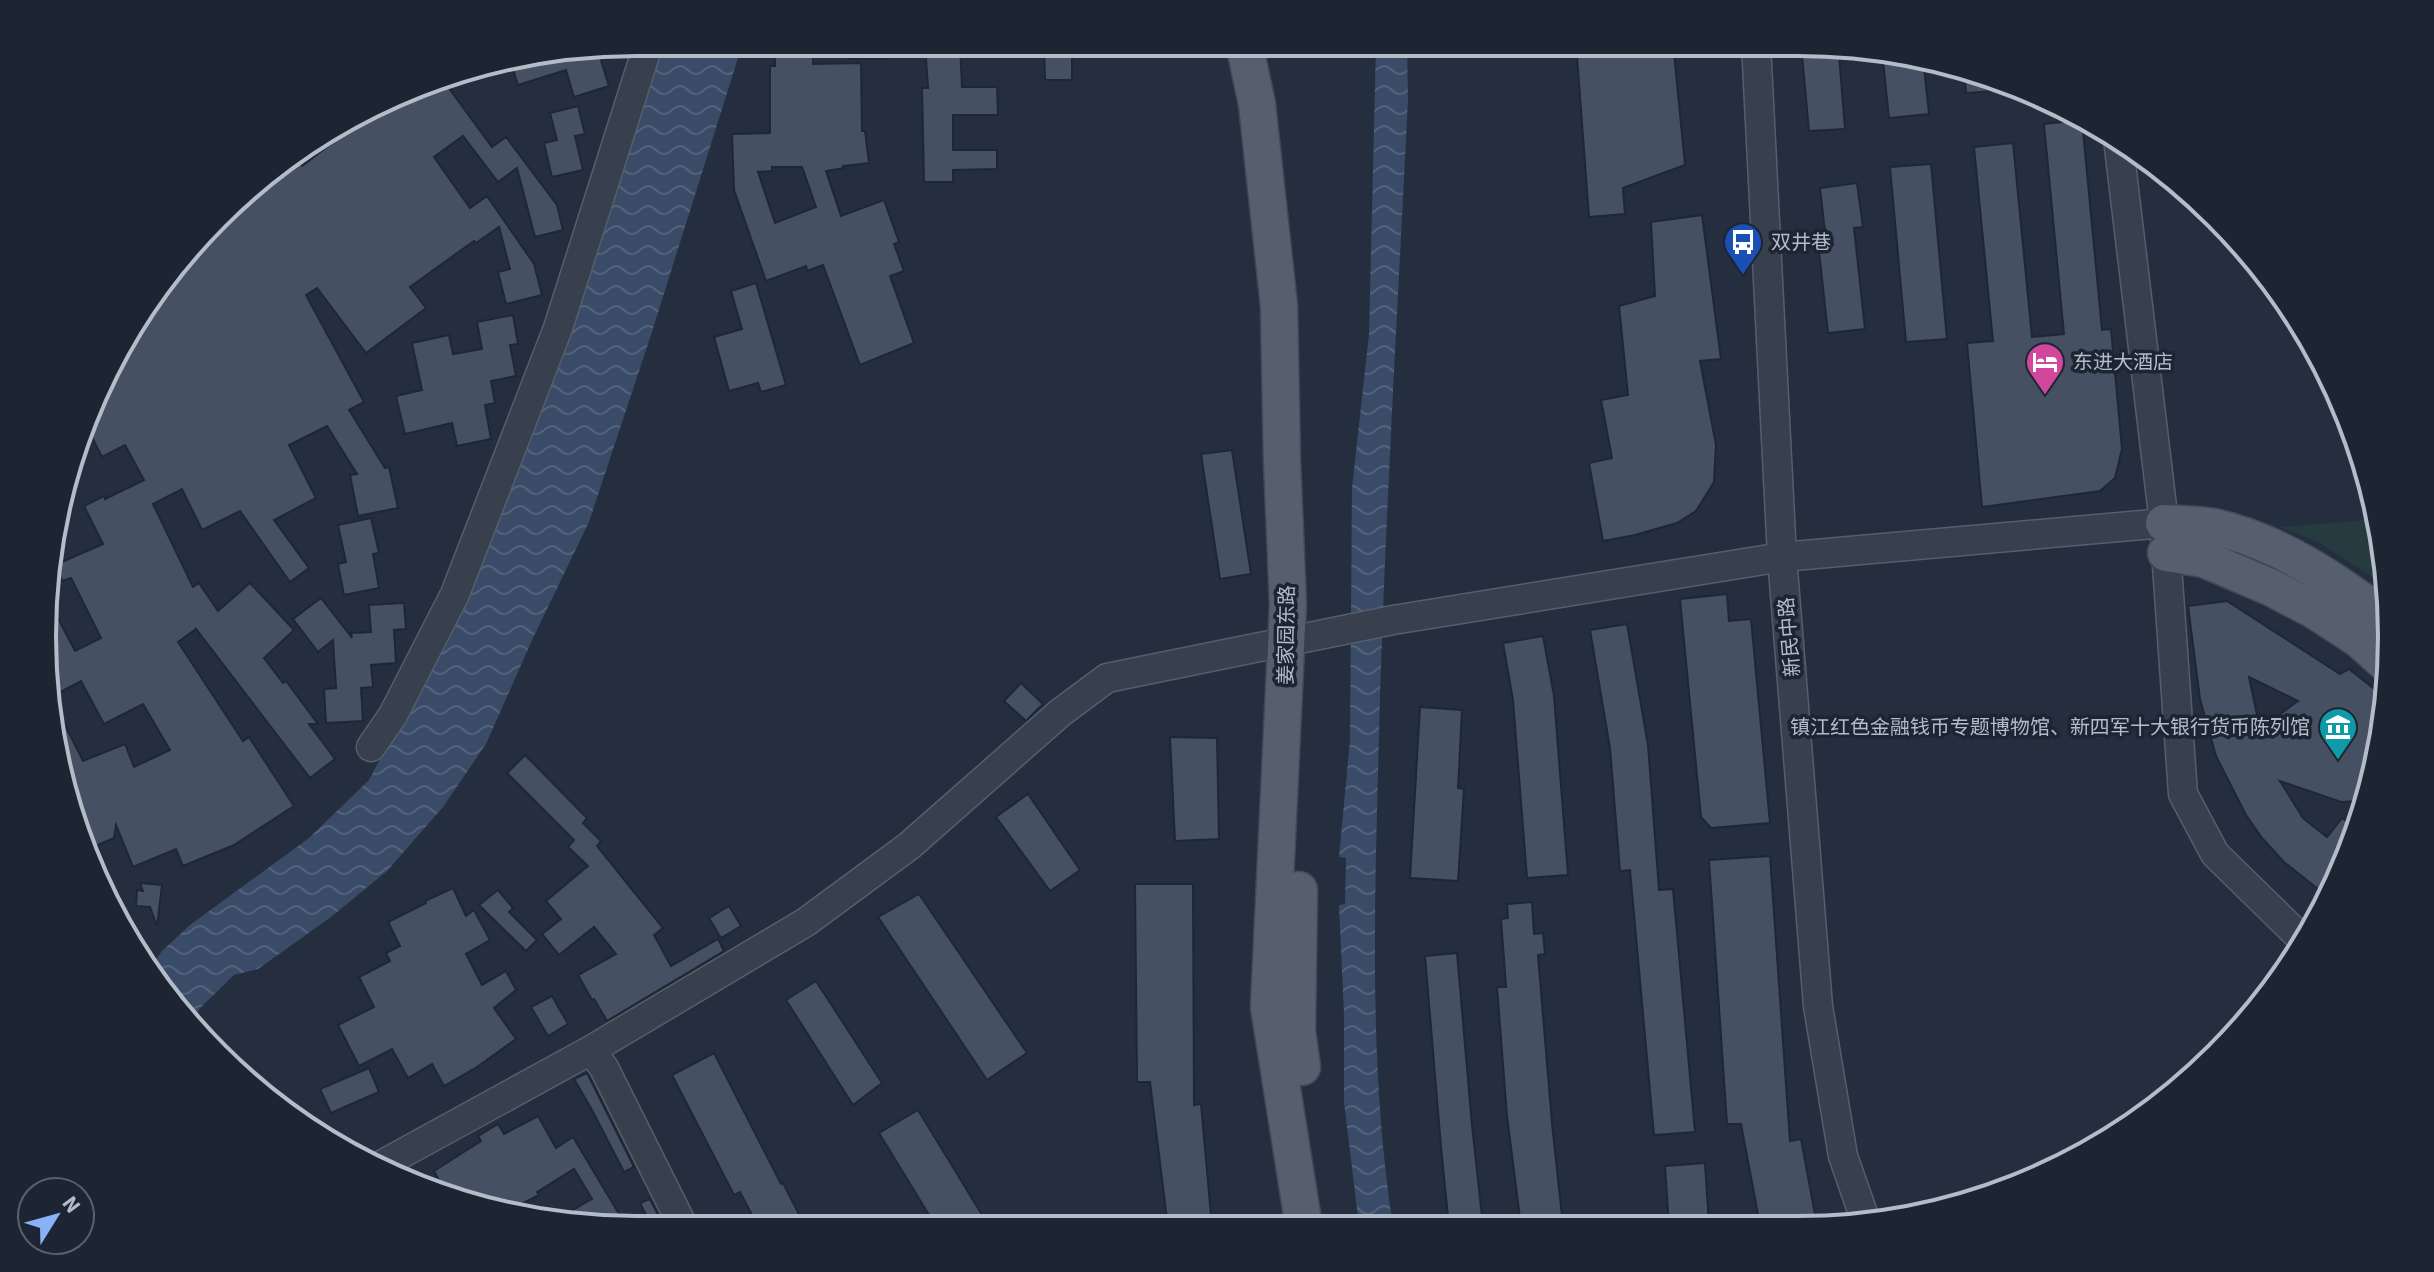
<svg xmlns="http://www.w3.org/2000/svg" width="2434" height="1272" font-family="'Source Sans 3','Noto Sans SC',sans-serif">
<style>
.grass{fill:#263b3f}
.water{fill:url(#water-waves)}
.building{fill:#455062;stroke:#1f2735;stroke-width:2;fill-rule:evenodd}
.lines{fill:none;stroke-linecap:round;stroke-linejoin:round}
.minor-casing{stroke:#565e6c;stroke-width:31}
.major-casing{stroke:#414957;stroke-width:39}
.minor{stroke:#38404e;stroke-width:28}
.major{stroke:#565f6e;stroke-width:36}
.labels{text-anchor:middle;stroke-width:7;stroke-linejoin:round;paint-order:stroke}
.poi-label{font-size:20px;fill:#b4bbc9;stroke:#1d2533;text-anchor:start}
.street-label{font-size:20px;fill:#b4bbc9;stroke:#1d2533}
.rim{fill:none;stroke:#b4bbc9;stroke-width:4}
</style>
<defs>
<pattern id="water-waves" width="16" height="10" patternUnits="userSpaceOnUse" patternTransform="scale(2)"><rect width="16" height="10" fill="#394b67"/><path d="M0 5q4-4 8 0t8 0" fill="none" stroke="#53637b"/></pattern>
</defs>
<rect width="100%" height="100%" fill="#242e3e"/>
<!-- grass -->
<path class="grass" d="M 2377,517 L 2387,559 L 2388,587 L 2320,543 L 2280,527 L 2357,521 Z"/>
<!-- water -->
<g class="water">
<path d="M 659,42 L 743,42 L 651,335 L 589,522 L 533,638 L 486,744 L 443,807 L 387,871 L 331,917 L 258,969 L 234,975 L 200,1008 L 190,1025 L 147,972 L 162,951 L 190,925 L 309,838 L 369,780 L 465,598 Z"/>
<path d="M 1376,43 L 1407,43 L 1408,99 C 1397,324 1383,549 1378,774 C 1374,923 1370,1079 1393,1226 L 1359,1226 L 1344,1102 L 1344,1014 L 1339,905 L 1345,904 L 1346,858 L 1339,857 L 1350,740 L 1352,488 L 1369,334 Z"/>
</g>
<!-- building -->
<g class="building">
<path d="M 775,42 L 813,42 L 813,64 L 861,63 L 862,131 L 865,131 L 869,163 L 843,166 L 844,168 L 826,171 L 841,216 L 884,200 L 899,242 L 894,244 L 904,271 L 890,276 L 914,343 L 860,365 L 823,265 L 807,271 L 806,266 L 766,281 L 734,190 L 732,134 L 770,133 L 770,66 L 775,66 ZM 772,167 L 802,167 L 816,207 L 775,223 L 758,172 L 772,171 Z"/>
<path d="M 848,42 L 886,42 L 885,59 L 848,59 Z"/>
<path d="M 925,42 L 960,42 L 962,87 L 997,87 L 998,115 L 953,115 L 953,150 L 997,150 L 997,169 L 953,170 L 953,182 L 924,182 L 922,88 L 928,88 Z"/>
<path d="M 1044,42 L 1072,42 L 1072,80 L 1045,80 Z"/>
<path d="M 1576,43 L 1673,43 L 1685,165 L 1623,188 L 1625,214 L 1589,217 Z"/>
<path d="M 1801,43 L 1838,43 L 1845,129 L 1809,131 Z"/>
<path d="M 597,48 L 609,86 L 574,97 L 566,70 L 518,85 L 511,63 Z"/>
<path d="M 1882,51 L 1923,58 L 1929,114 L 1889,118 Z"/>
<path d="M 1964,67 L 1982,74 L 2024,89 L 1966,93 Z"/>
<path d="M 440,76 L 492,147 L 506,137 L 557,205 L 563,230 L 535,237 L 517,168 L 498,182 L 463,136 L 434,157 L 470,208 L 487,196 L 534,264 L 542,295 L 506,304 L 498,272 L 510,269 L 499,227 L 476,243 L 474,241 L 410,287 L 426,308 L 366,353 L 317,288 L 306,295 L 364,402 L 349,410 L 385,468 L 389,467 L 398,508 L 358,516 L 350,475 L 357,474 L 327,426 L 289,445 L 316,498 L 274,520 L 309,568 L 290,582 L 240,511 L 202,530 L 182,489 L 153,504 L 193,587 L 199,583 L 218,611 L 250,583 L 294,630 L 264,658 L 283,683 L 286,681 L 318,724 L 309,724 L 335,759 L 310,778 L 196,629 L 178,642 L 243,741 L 249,737 L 294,806 L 234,845 L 183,866 L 176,849 L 133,867 L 116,825 L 114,838 L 84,851 L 52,713 L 58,711 L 83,761 L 125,744 L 134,767 L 170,750 L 143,704 L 104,724 L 81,681 L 49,698 L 43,675 L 50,603 L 75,651 L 101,638 L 71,578 L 62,581 L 55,565 L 103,544 L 84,506 L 104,496 L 105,499 L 144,480 L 125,445 L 102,457 L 87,427 L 142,306 L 243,199 L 279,174 L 275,165 L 296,154 L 302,166 L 373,112 Z"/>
<path d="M 578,106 L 585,134 L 575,136 L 583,170 L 552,177 L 544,143 L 557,140 L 550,113 Z"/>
<path d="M 2082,120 L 2102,330 L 2111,329 L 2122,449 L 2115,478 L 2100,491 L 1982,507 L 1967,343 L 1993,341 L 1974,147 L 2013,143 L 2032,337 L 2064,334 L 2044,124 Z"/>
<path d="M 1931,164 L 1947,339 L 1906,342 L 1890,167 Z"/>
<path d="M 1857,183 L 1863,227 L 1854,228 L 1865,329 L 1828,333 L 1817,233 L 1825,232 L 1820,188 Z"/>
<path d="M 1702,215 L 1721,359 L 1700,361 L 1716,445 L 1714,482 L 1696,511 L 1677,523 L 1635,535 L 1603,541 L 1589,463 L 1612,458 L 1601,400 L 1628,395 L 1619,306 L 1655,296 L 1651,222 Z"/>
<path d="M 756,283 L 786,385 L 761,392 L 758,383 L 729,391 L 714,337 L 742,329 L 731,291 Z"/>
<path d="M 513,315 L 518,344 L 510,345 L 516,376 L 491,381 L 495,403 L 485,405 L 491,439 L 457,446 L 452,423 L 405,434 L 396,396 L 422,390 L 412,343 L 449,335 L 453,354 L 482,349 L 477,322 Z"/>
<path d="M 1232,450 L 1251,574 L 1220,579 L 1201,454 Z"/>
<path d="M 371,518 L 379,553 L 373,554 L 379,588 L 344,595 L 338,564 L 346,562 L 338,525 Z"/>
<path d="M 1727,594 L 1729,621 L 1751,619 L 1770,823 L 1711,828 L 1701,817 L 1680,599 Z"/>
<path d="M 321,598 L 352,638 L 351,633 L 371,632 L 369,605 L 404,603 L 406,629 L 394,630 L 396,663 L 371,665 L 373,687 L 361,688 L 363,721 L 326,723 L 324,689 L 336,688 L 333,640 L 318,652 L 293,619 Z"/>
<path d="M 2227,601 L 2340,674 L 2349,669 L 2387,699 L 2370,794 L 2360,801 L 2341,802 L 2280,781 L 2303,818 L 2327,837 L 2342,818 L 2357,829 L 2334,890 L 2328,897 L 2284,862 L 2262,838 L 2246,815 L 2216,756 L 2200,699 L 2188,606 ZM 2249,677 L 2298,701 L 2260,729 Z"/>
<path d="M 1627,624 L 1648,745 L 1659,890 L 1673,889 L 1695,1132 L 1654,1135 L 1630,870 L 1620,871 L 1610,748 L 1590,630 Z"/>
<path d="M 1543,636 L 1554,696 L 1568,875 L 1527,878 L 1513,700 L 1503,643 Z"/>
<path d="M 1021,683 L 1043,704 L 1026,721 L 1004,701 Z"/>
<path d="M 1420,707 L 1462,710 L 1458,788 L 1464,789 L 1458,881 L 1410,878 Z"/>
<path d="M 1170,737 L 1217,738 L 1219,839 L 1175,841 Z"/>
<path d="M 525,755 L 587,818 L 583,823 L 601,841 L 597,846 L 663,928 L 654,935 L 671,966 L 718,939 L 724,951 L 607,1021 L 594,999 L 592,1000 L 578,975 L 616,954 L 594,927 L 559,955 L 542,934 L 561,919 L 546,901 L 588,866 L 568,847 L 574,840 L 507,773 Z"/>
<path d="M 1028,794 L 1080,870 L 1050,891 L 996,817 Z"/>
<path d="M 1770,856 L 1790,1141 L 1801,1139 L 1817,1225 L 1760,1225 L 1741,1124 L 1727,1124 L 1709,860 Z"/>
<path d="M 140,883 L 162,885 L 157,926 L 150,907 L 136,906 L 137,890 L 143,891 Z"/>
<path d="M 1135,884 L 1193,884 L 1194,1105 L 1201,1104 L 1212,1227 L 1168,1227 L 1150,1082 L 1137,1082 Z"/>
<path d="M 453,888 L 466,916 L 474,910 L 490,940 L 466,954 L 482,985 L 506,971 L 516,990 L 494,1008 L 516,1039 L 477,1067 L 444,1086 L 432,1064 L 408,1078 L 392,1049 L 359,1066 L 338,1025 L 374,1007 L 359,977 L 390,961 L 386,953 L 400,946 L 388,922 L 426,903 L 425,901 Z"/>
<path d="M 498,890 L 513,908 L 509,912 L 537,940 L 526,951 L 479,905 Z"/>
<path d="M 919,894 L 1027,1053 L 987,1080 L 878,917 Z"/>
<path d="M 1532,902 L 1534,934 L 1543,933 L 1545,954 L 1538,955 L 1552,1123 L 1563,1226 L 1521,1226 L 1507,1116 L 1497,987 L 1506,987 L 1501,919 L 1508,918 L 1507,904 Z"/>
<path d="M 729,906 L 741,926 L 721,938 L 709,918 Z"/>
<path d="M 1457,953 L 1472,1125 L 1483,1226 L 1449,1226 L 1441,1147 L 1425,956 Z"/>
<path d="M 816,981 L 882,1083 L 853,1105 L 786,1000 Z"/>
<path d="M 552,996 L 568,1024 L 548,1036 L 531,1007 Z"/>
<path d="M 714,1053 L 781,1184 L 783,1183 L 806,1228 L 759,1228 L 740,1192 L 734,1195 L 672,1075 Z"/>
<path d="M 369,1068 L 379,1092 L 331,1113 L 320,1089 Z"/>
<path d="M 587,1073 L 634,1167 L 624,1172 L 592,1110 L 574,1079 Z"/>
<path d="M 918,1110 L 990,1228 L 937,1228 L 879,1133 Z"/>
<path d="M 538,1116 L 556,1148 L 573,1137 L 628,1229 L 598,1229 L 572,1225 L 566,1214 L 592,1199 L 574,1169 L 537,1192 L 539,1195 L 504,1213 L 483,1210 L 448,1197 L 434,1171 L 481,1141 L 478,1136 L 498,1124 L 504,1134 Z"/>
<path d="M 1705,1163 L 1709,1225 L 1669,1225 L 1665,1166 Z"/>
<path d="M 650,1199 L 665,1229 L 653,1229 L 640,1203 Z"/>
</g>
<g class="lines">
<!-- minor casing -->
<g class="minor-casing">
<g id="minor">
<path d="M 1756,43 L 1782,557 L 1818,1006 L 1843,1156 L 1867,1225"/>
<path d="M 2118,139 L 2164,523 L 2183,794 L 2215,854 L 2303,940"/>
<path d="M 371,747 L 393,715 L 455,594 L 558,328 L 649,42"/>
<path d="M 591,1050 L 604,1068 L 684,1228"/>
<path d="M 374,1169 L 591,1050 L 806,922 L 909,846 L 1060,713 L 1107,678 L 1393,620 L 1782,557 L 2164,523"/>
</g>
</g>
<!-- major casing -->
<g class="major-casing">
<g id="major">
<path d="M 1244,43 L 1257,104 L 1279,306 L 1282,460 L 1288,605 L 1269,1007 L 1304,1227"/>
<path d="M 2164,523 C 2180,524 2198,524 2214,527 C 2278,541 2338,582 2389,621"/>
<path d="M 2166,553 L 2204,559 L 2272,588 L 2314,610 L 2360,640 L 2390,667"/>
<path d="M 1299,890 L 1297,1031 L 1302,1067"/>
</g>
</g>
<!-- minor -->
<use href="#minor" class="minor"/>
<!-- major -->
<use href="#major" class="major"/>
</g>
<!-- icons -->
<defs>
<g id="bus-pin" transform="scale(2)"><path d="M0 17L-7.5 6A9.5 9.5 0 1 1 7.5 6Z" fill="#1a4fb4" stroke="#1d2533"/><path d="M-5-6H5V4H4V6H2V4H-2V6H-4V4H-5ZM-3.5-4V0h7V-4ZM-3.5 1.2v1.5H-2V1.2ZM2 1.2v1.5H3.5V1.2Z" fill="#fff"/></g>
<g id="hotel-pin" transform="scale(2)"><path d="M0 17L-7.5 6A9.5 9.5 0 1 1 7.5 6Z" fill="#d1479c" stroke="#1d2533"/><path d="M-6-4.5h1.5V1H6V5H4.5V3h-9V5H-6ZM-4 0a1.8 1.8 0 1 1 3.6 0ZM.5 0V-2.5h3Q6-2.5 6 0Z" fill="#fff"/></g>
<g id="museum-pin" transform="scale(2)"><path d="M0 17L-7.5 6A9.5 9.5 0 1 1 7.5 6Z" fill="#0f9aa8" stroke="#1d2533"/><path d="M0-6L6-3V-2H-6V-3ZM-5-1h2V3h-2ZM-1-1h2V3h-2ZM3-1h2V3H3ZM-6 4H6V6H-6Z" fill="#fff"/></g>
</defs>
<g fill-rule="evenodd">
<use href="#bus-pin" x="1743" y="242"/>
<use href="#hotel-pin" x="2045" y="362"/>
<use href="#museum-pin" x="2338" y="727"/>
</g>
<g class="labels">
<!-- poi labels -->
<g class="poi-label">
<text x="1771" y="249">双井巷</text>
<text x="2073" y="369">东进大酒店</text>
<text x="2310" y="734" text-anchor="end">镇江红色金融钱币专题博物馆、新四军十大银行货币陈列馆</text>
</g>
<!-- street labels -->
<g class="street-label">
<text transform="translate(1286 635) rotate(-89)" y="7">姜家园东路</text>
<text transform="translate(1789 637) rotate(-95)" y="7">新民中路</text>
</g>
</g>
<!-- crop -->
<path d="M0 0H2434V1272H0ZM636 56H1798A580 580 0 0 1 2378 636V636A580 580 0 0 1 1798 1216H636A580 580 0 0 1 56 636V636A580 580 0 0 1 636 56Z" fill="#1d2533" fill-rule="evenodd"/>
<path class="rim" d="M636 56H1798A580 580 0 0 1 2378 636V636A580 580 0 0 1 1798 1216H636A580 580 0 0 1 56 636V636A580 580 0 0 1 636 56Z"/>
<!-- north arrow -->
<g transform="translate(56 1216) rotate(53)"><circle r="38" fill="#1d2533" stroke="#59616f" stroke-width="2"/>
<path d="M0-6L14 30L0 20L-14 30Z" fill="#89b0f8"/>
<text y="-12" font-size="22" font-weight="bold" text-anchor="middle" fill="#b4bbc9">N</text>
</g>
</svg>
